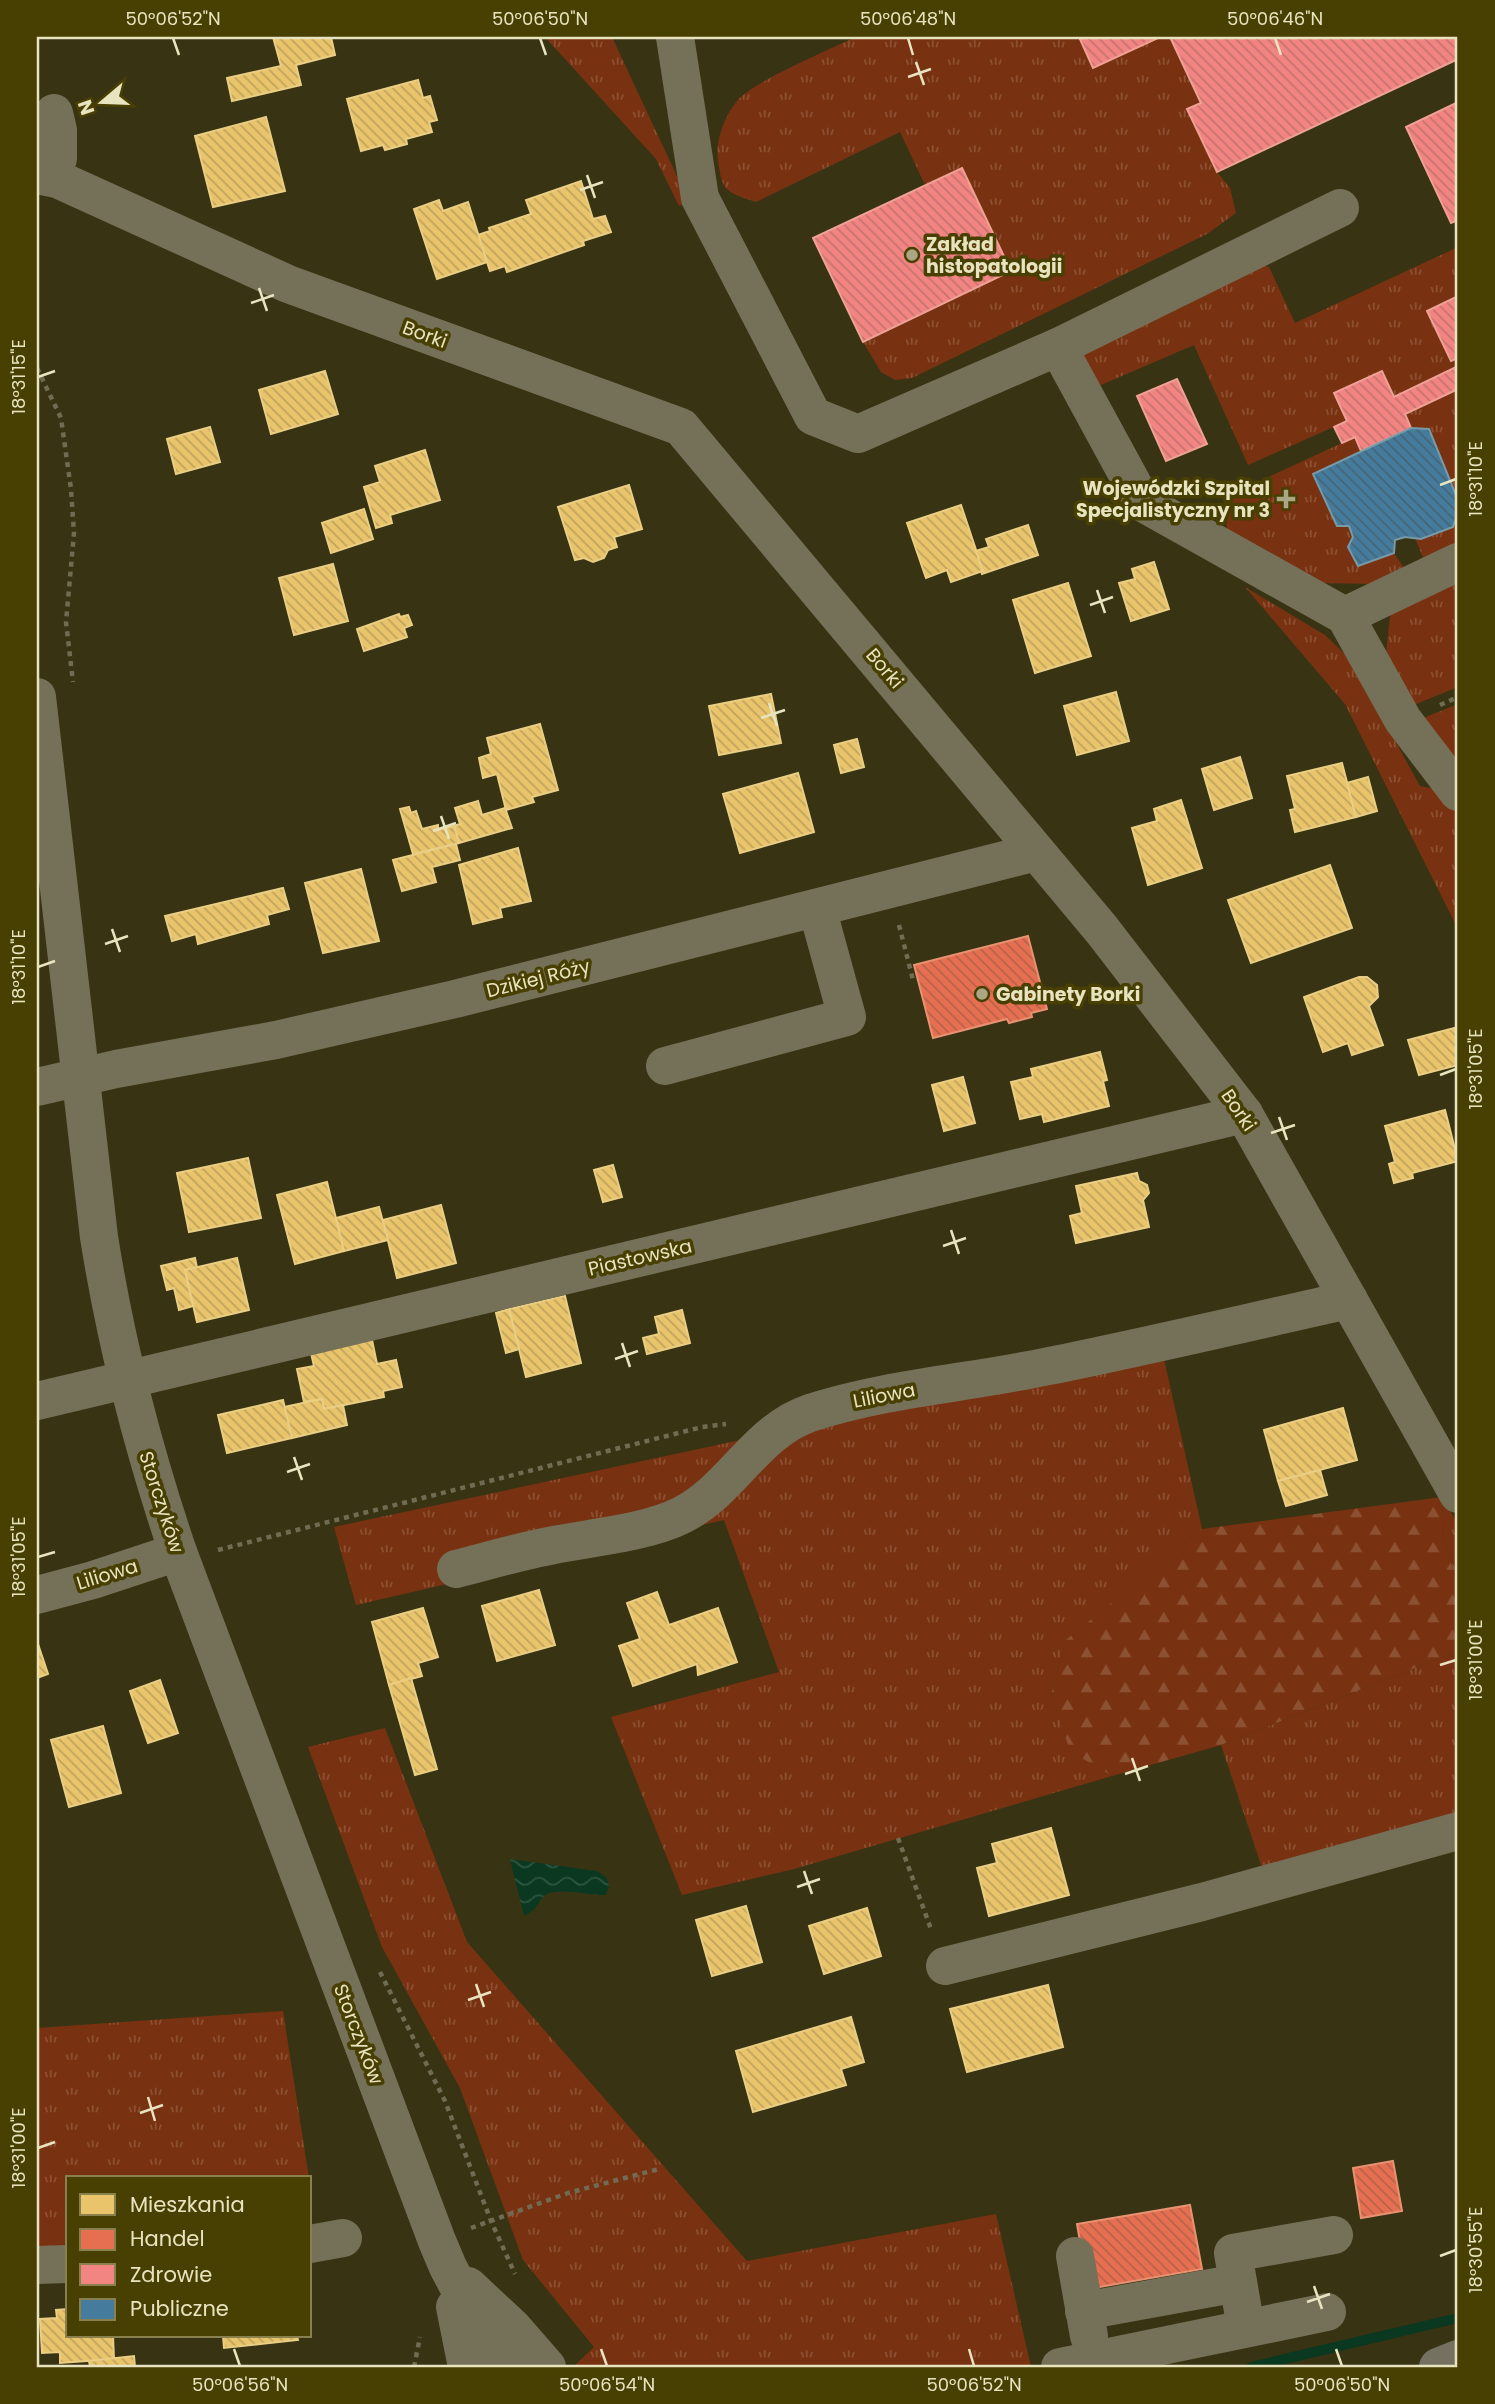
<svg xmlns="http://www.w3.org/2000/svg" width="1495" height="2404" font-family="Poppins,sans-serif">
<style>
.grass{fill:url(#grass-tufts)}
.forest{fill:url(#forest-firs)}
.water{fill:url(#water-waves)}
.homes{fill:url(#homes-back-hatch);stroke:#e9ce84;stroke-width:2}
.shops{fill:url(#shops-back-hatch);stroke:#e89272;stroke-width:2}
.health{fill:url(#health-back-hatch);stroke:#efa195;stroke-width:2}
.public{fill:url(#public-back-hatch);stroke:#769aa8;stroke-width:2}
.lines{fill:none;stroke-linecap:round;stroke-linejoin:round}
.stream{stroke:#0a3821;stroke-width:10}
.path{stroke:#706c53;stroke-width:4.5;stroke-dasharray:5 5;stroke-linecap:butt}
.minor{stroke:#757158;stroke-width:38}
.major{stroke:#747161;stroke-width:38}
.ticks{fill:none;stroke:#e9e4c0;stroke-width:2.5}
.poi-dot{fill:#aba683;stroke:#483f02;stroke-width:2.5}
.labels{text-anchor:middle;stroke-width:7;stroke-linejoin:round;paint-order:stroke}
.poi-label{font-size:19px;font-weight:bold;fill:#e9e4c0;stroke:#483f02;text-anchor:start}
.street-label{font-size:19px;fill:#e9e4c0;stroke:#483f02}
.neatline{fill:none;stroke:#e9e4c0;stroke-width:2.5}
.ticks-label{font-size:18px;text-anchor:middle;fill:#e9e4c0}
</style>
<defs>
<pattern id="grass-tufts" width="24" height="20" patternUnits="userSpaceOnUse" patternTransform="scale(1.75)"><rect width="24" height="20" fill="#793211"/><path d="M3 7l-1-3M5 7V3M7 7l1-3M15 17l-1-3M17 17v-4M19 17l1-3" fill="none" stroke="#8c5032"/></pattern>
<pattern id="forest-firs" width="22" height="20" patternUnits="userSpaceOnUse" patternTransform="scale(1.75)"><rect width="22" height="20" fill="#793211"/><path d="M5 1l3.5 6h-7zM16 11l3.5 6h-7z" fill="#8c5032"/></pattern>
<pattern id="water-waves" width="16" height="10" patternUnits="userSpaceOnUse" patternTransform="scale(1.75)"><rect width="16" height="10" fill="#0a3821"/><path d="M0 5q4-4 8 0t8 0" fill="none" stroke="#2e553f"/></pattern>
<pattern id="homes-back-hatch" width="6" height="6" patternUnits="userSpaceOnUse" patternTransform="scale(1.75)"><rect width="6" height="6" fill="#e9c46a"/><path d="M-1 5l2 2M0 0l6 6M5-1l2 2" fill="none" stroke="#c0a45e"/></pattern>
<pattern id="shops-back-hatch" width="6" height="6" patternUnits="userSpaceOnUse" patternTransform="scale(1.75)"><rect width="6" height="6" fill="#e76f51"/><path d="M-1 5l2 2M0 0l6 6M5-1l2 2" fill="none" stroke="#b7624a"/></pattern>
<pattern id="health-back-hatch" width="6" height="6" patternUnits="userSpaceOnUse" patternTransform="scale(1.75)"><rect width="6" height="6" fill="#f28482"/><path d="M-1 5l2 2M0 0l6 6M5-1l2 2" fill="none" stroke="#c77470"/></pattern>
<pattern id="public-back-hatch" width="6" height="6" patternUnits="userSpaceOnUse" patternTransform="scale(1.75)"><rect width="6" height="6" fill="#457b9d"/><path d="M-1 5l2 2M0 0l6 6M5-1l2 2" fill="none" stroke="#456575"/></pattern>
</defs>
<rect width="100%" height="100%" fill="#383312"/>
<!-- grass -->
<g class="grass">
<path d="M 545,37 L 612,37 L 689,202 L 679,206 L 656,159 Z"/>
<path d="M 856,37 L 1079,37 L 1093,68 L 1160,37 L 1170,37 L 1201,103 L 1188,110 L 1217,172 L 1230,188 L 1236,213 L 1207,234 L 912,378 L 895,380 L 881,372 L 863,342 L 1011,271 L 925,185 L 900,132 L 756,202 C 726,192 722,192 718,160 C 715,141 725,115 738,100 C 753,82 830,49 856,37 Z"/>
<path d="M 1458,247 L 1458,296 L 1427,311 L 1451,361 L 1458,358 L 1458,366 L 1394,397 L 1381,371 L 1334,393 L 1347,421 L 1248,465 L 1194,345 L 1101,385 L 1090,380 L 1081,370 L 1083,340 L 1251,261 L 1269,267 L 1295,323 Z"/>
<path d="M 1458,389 L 1458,500 L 1429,430 L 1411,428 L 1405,414 Z"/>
<path d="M 1355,437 L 1361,451 L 1313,474 L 1337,526 L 1349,526 L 1353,537 L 1348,547 L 1358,566 L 1394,553 L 1404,568 L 1376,584 L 1317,583 L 1226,530 L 1230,498 L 1247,487 Z"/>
<path d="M 1458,512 L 1458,549 L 1426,565 L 1415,538 L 1453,527 Z"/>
<path d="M 1458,576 L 1458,687 L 1404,709 L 1386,654 L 1391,607 Z"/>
<path d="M 1245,587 L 1325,635 L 1349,658 L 1420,786 L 1435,789 L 1458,807 L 1458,929 L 1345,704 Z"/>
<path d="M 1458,704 L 1458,787 L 1411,723 Z"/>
<path d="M 1162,1350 L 1202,1529 L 1066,1641 L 1051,1694 L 1070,1750 L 1112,1776 L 794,1869 L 682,1895 L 611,1717 L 779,1672 L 724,1520 L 356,1605 L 334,1527 Z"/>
<path d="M 1442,1497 L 1458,1524 L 1458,1585 L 1444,1542 Z"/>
<path d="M 1458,1651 L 1458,1818 L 1263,1871 L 1221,1745 Z"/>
<path d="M 385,1728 L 467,1942 L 747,2261 L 996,2214 L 1031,2367 L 574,2366 L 594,2347 L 523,2260 L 460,2088 L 382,1947 L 308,1747 Z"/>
<path d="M 283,2011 L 309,2178 L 68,2178 L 68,2253 L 37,2254 L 37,2028 Z"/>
</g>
<!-- forest -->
<path class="forest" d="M 1442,1497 L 1444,1542 L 1458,1585 L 1458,1651 L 1221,1745 L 1112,1776 L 1070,1751 L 1051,1694 L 1066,1640 L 1202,1529 Z"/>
<!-- water -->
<path class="water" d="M 510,1859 L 597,1871 L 607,1878 L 609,1887 L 606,1895 C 591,1896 555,1886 544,1896 C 535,1906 539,1908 524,1916 Z"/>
<!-- homes -->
<g class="homes">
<path d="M 273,37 L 331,37 L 335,55 L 296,65 L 301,85 L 232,101 L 227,78 L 281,66 Z"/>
<path d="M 418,80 L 423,98 L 430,96 L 437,120 L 429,122 L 432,132 L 406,139 L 407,144 L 385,150 L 383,145 L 361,151 L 347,99 Z"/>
<path d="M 266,117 L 285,191 L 213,207 L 195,136 Z"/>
<path d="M 581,181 L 593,219 L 605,216 L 611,232 L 583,241 L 584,245 L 507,272 L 505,266 L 490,271 L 478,235 L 490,231 L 489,228 L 531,214 L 526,200 Z"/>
<path d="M 439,200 L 443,211 L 468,202 L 487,262 L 437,279 L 414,209 Z"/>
<path d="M 325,371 L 338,414 L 271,434 L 259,390 Z"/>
<path d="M 210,427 L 220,462 L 176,474 L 167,439 Z"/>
<path d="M 425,450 L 440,500 L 390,515 L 392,523 L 376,528 L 364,487 L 380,482 L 375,466 Z"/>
<path d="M 629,485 L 642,529 L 614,537 L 617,547 L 608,550 L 604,558 L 593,562 L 584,558 L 575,560 L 558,507 Z"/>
<path d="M 961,505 L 983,571 L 951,582 L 947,570 L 926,578 L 907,523 Z"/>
<path d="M 364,509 L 373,539 L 331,553 L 322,523 Z"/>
<path d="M 1028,525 L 1038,555 L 982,574 L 981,571 L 983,571 L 976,551 L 989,547 L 986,539 Z"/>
<path d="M 1154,562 L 1169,609 L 1131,621 L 1119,583 L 1135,579 L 1132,569 Z"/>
<path d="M 333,564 L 348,621 L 294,635 L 279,578 Z"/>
<path d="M 1068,583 L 1091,656 L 1035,673 L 1013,600 Z"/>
<path d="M 399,614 L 400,617 L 408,615 L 412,625 L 404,628 L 407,637 L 364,651 L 357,629 Z"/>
<path d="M 1116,692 L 1129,741 L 1077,755 L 1064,706 Z"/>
<path d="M 771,694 L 781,743 L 719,755 L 709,706 Z"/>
<path d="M 540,724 L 558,790 L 532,797 L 534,802 L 506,810 L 497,774 L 483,778 L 479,758 L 491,754 L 487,738 Z"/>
<path d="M 857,739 L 864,767 L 841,773 L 834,745 Z"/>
<path d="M 1240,757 L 1252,798 L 1214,810 L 1202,769 Z"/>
<path d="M 1342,763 L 1356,817 L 1295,832 L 1290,810 L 1295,809 L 1287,776 Z"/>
<path d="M 798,773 L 814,832 L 740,853 L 723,794 Z"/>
<path d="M 1368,777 L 1377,811 L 1356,817 L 1347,783 Z"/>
<path d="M 1181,800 L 1202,868 L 1148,885 L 1132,828 L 1157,821 L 1154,809 Z"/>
<path d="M 478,801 L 482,815 L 505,808 L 512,828 L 459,843 L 454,826 L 460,824 L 455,808 Z"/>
<path d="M 409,807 L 411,813 L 416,811 L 422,829 L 438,825 L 438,830 L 454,826 L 459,843 L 413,854 L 400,809 Z"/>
<path d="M 456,844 L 460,860 L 432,867 L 436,882 L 402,891 L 393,860 Z"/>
<path d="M 518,848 L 531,901 L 500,908 L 502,917 L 473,924 L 459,865 Z"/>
<path d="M 1330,865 L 1352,928 L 1251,963 L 1228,900 Z"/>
<path d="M 361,869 L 379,941 L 323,953 L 305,883 Z"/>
<path d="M 283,888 L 289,909 L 267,915 L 269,924 L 198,944 L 196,934 L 172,941 L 165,916 Z"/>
<path d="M 1359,977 L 1367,977 L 1377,985 L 1378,997 L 1369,1006 L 1383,1045 L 1352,1055 L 1348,1043 L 1323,1052 L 1304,997 Z"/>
<path d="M 1458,1027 L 1458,1065 L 1419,1075 L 1408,1040 Z"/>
<path d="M 1100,1052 L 1107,1080 L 1103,1081 L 1109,1106 L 1044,1122 L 1042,1114 L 1020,1119 L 1011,1082 L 1033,1077 L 1031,1069 Z"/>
<path d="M 963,1077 L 975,1123 L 944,1131 L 932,1085 Z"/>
<path d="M 1445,1110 L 1458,1161 L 1412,1173 L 1413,1178 L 1394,1183 L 1389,1164 L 1395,1162 L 1385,1126 Z"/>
<path d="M 248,1158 L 261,1218 L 189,1232 L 177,1173 Z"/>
<path d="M 613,1165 L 622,1197 L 603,1202 L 594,1170 Z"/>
<path d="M 1137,1173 L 1139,1181 L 1147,1185 L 1149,1193 L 1143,1200 L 1149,1227 L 1076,1243 L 1070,1216 L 1082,1213 L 1076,1186 Z"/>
<path d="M 327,1182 L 344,1251 L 295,1264 L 277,1195 Z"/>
<path d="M 441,1205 L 456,1263 L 397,1278 L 383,1220 Z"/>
<path d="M 379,1207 L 388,1240 L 344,1251 L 336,1218 Z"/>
<path d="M 195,1258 L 197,1268 L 185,1270 L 193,1306 L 179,1310 L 174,1288 L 167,1290 L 161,1266 Z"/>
<path d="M 237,1258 L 249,1310 L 197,1322 L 185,1270 Z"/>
<path d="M 565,1296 L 581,1363 L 526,1377 L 509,1309 Z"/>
<path d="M 509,1309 L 519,1349 L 506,1353 L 496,1313 Z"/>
<path d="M 682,1310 L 690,1343 L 647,1354 L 643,1338 L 659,1334 L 655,1317 Z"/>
<path d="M 372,1340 L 377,1364 L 396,1360 L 402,1387 L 383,1391 L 384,1397 L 324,1409 L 322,1399 L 304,1402 L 297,1369 L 314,1366 L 311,1353 Z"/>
<path d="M 322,1399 L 324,1409 L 343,1405 L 347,1425 L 292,1438 L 284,1407 Z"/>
<path d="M 283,1400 L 292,1438 L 227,1453 L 218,1415 Z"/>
<path d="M 1343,1408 L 1357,1460 L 1278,1481 L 1264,1430 Z"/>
<path d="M 1320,1470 L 1327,1495 L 1286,1506 L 1278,1481 Z"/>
<path d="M 539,1590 L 555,1645 L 497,1661 L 482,1606 Z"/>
<path d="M 657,1592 L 669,1625 L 718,1608 L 737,1662 L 698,1675 L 697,1664 L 633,1686 L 619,1646 L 640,1639 L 627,1603 Z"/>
<path d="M 423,1608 L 438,1657 L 418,1663 L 422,1676 L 389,1685 L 372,1622 Z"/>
<path d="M 37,1641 L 48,1674 L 37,1678 Z"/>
<path d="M 411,1678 L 437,1769 L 415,1775 L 389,1685 Z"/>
<path d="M 160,1680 L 178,1733 L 148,1743 L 130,1691 Z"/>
<path d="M 103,1726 L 121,1793 L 69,1807 L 51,1740 Z"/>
<path d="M 1051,1828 L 1069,1895 L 989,1916 L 977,1868 L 997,1863 L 992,1844 Z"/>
<path d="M 746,1906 L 762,1962 L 712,1976 L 696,1920 Z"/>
<path d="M 867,1908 L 881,1956 L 824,1974 L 809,1926 Z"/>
<path d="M 1048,1985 L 1063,2047 L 967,2072 L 950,2009 Z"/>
<path d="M 851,2017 L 864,2062 L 841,2069 L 846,2085 L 753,2112 L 736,2051 Z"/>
<path d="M 68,2309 L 68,2336 L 113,2336 L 114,2359 L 60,2363 L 60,2352 L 42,2353 L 40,2319 L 57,2318 L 56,2310 Z"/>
<path d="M 223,2336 L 297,2336 L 298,2340 L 224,2348 Z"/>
<path d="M 134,2356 L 135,2367 L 90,2367 L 89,2361 Z"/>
</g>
<!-- shops -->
<g class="shops">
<path d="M 1028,936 L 1047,1009 L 1031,1013 L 1032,1017 L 1009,1023 L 1007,1019 L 933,1038 L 914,965 Z"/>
<path d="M 1393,2161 L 1402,2211 L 1361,2218 L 1353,2168 Z"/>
<path d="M 1190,2205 L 1202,2269 L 1088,2289 L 1077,2224 Z"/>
</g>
<!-- health -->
<g class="health">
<path d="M 1079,37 L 1160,37 L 1093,68 Z"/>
<path d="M 1170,37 L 1458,37 L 1458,59 L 1217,172 L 1187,109 L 1201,103 Z"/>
<path d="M 1458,102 L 1458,220 L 1451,223 L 1406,127 Z"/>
<path d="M 962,168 L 1011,271 L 863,342 L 813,238 Z"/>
<path d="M 1458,296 L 1458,358 L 1451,361 L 1427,311 Z"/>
<path d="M 1458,366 L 1458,389 L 1405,414 L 1411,428 L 1361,451 L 1355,437 L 1342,443 L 1334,427 L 1347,421 L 1334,393 L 1382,371 L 1394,397 Z"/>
<path d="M 1177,379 L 1207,444 L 1166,461 L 1137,396 Z"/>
</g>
<!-- public -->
<path class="public" d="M 1411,428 L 1429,429 L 1458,500 L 1458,512 L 1453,527 L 1421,539 L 1405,537 L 1395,540 L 1394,553 L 1358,566 L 1348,547 L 1353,537 L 1349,526 L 1337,526 L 1313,474 Z"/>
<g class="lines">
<!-- stream -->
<path class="stream" d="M 1251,2367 L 1458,2318"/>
<!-- path -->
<g class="path">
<path d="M 37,368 L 61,418 L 71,489 L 74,533 L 66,622 L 73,682"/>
<path d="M 1440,705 L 1458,697"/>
<path d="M 899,925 L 913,980"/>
<path d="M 218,1550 L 702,1427 L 726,1424"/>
<path d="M 898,1838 L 932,1932"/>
<path d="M 380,1972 L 445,2101 L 491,2221 L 515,2274"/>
<path d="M 471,2228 L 568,2193 L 659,2169"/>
<path d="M 414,2367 L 420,2337"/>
</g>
<!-- minor -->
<g class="minor">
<path d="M 675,37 L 700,198 L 813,416 L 858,434 L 1058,347 L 1340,208"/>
<path d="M 37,175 L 57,179 L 288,284 L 681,427 L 1102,930 L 1244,1114 L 1458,1494"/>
<path d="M 47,176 L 58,159 L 58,130 L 54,113"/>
<path d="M 1058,347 L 1143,503 L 1345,616 L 1403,720 L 1458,792"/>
<path d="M 1345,616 L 1458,562"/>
<path d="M 37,697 L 99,1237 C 116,1344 143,1449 178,1552 L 437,2241 L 448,2267 L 501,2367"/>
<path d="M 665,1066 L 847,1017 L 817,908"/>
<path d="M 37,1087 L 116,1069 L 276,1040 L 455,999 L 1036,852"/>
<path d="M 37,1401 L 1244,1114"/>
<path d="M 456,1569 C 488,1561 521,1551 554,1545 C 594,1537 646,1533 682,1515 C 732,1490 755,1432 810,1413 C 887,1388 969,1383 1049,1366 C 1149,1346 1249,1322 1349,1300"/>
<path d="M 37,1595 L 93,1580 L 178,1552"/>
<path d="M 945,1966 L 1202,1902 L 1458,1831"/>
<path d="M 310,2244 L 343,2238"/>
<path d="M 1075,2256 L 1089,2336"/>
<path d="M 37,2265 L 68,2264"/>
<path d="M 468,2286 L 513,2328 L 547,2367"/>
<path d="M 455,2307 L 467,2367"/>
<path d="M 1084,2311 L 1238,2283"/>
<path d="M 1246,2328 L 1233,2253 L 1334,2235"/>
<path d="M 1060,2367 L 1327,2312"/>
</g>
<!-- major -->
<path class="major" d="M 1438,2367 L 1458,2359"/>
</g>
<!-- ticks -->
<path class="ticks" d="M 173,38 L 179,55M 540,38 L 546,55M 908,38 L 913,55M 1275,38 L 1281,55M 916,62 L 924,85M 908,77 L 931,69M 587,175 L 595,198M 580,190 L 603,182M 259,288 L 267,311M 251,303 L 274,295M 38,377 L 55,371M 1440,485 L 1456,479M 1097,590 L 1105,613M 1090,605 L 1113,597M 769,703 L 777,726M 761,718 L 785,710M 441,816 L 449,839M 433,831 L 456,823M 112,929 L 120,952M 105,944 L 128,936M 38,967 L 55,961M 1440,1075 L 1456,1069M 1279,1117 L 1287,1140M 1271,1133 L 1295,1125M 951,1230 L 959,1254M 943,1246 L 966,1238M 622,1343 L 630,1367M 615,1359 L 638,1351M 294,1457 L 302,1480M 287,1472 L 310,1464M 38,1557 L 55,1552M 1440,1665 L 1456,1660M 1132,1758 L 1140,1781M 1125,1774 L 1148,1766M 804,1871 L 812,1894M 797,1887 L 820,1879M 476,1984 L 484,2007M 468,2000 L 491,1992M 148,2097 L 155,2121M 140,2113 L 163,2105M 38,2148 L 55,2142M 1440,2256 L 1456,2250M 1314,2286 L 1322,2309M 1307,2302 L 1330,2294M 234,2349 L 240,2366M 601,2349 L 607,2366M 969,2349 L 974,2366M 1336,2349 L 1342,2366"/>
<!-- markers -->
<g class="poi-dot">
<circle cx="912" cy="255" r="7"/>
<path d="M1282.5 488.5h7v7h7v7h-7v7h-7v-7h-7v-7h7z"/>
<circle cx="982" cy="994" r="7"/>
</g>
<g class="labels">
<!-- poi labels -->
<g class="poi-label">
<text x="926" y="251">Zakład<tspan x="926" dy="22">histopatologii</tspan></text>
<text x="1270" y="495" text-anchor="end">Wojewódzki Szpital<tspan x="1270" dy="22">Specjalistyczny nr 3</tspan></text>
<text x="996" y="1001">Gabinety Borki</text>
</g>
<!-- street labels -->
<g class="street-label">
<text transform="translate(425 334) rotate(20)" y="7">Borki</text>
<text transform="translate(885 668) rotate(50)" y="7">Borki</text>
<text transform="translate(538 978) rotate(-14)" y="7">Dzikiej Róży</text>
<text transform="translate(1239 1110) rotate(56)" y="7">Borki</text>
<text transform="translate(640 1257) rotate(-13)" y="7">Piastowska</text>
<text transform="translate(884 1395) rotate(-11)" y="7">Liliowa</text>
<text transform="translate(162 1502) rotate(72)" y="7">Storczyków</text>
<text transform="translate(107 1574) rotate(-17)" y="7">Liliowa</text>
<text transform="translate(359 2034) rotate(69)" y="7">Storczyków</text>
</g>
</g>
<!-- border -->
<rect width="1495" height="2404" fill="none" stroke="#483f02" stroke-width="77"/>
<!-- legend -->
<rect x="66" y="2176" width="245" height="161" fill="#483f02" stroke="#88814e" stroke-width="2"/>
<rect x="80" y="2194" width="35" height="21" fill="#e9c46a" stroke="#88814e" stroke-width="2"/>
<text x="130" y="2212" font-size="21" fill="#e9e4c0">Mieszkania</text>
<rect x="80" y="2229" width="35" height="21" fill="#e76f51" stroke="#88814e" stroke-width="2"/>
<text x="130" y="2246" font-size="21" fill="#e9e4c0">Handel</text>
<rect x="80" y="2264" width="35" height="21" fill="#f28482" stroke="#88814e" stroke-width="2"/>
<text x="130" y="2282" font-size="21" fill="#e9e4c0">Zdrowie</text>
<rect x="80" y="2299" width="35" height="21" fill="#457b9d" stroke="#88814e" stroke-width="2"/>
<text x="130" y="2316" font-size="21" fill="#e9e4c0">Publiczne</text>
<!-- north arrow -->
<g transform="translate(102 102) rotate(251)" stroke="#483f02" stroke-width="5" paint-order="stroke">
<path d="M0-5L12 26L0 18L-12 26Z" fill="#e9e4c0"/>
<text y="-10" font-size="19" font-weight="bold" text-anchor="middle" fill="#e9e4c0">N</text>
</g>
<rect x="38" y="38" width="1418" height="2328" class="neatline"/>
<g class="ticks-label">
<text x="173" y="25">50°06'52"N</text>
<text x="540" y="25">50°06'50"N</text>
<text x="908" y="25">50°06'48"N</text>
<text x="1275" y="25">50°06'46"N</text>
<text transform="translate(19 377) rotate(-90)" y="6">18°31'15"E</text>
<text transform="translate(1476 479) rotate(-90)" y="6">18°31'10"E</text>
<text transform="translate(19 967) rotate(-90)" y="6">18°31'10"E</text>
<text transform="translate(1476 1069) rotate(-90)" y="6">18°31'05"E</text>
<text transform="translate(19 1557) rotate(-90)" y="6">18°31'05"E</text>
<text transform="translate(1476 1660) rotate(-90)" y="6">18°31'00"E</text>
<text transform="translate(19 2148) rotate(-90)" y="6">18°31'00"E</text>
<text transform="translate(1476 2250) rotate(-90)" y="6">18°30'55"E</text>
<text x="240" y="2391">50°06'56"N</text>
<text x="607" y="2391">50°06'54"N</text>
<text x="974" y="2391">50°06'52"N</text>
<text x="1342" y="2391">50°06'50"N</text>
</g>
</svg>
